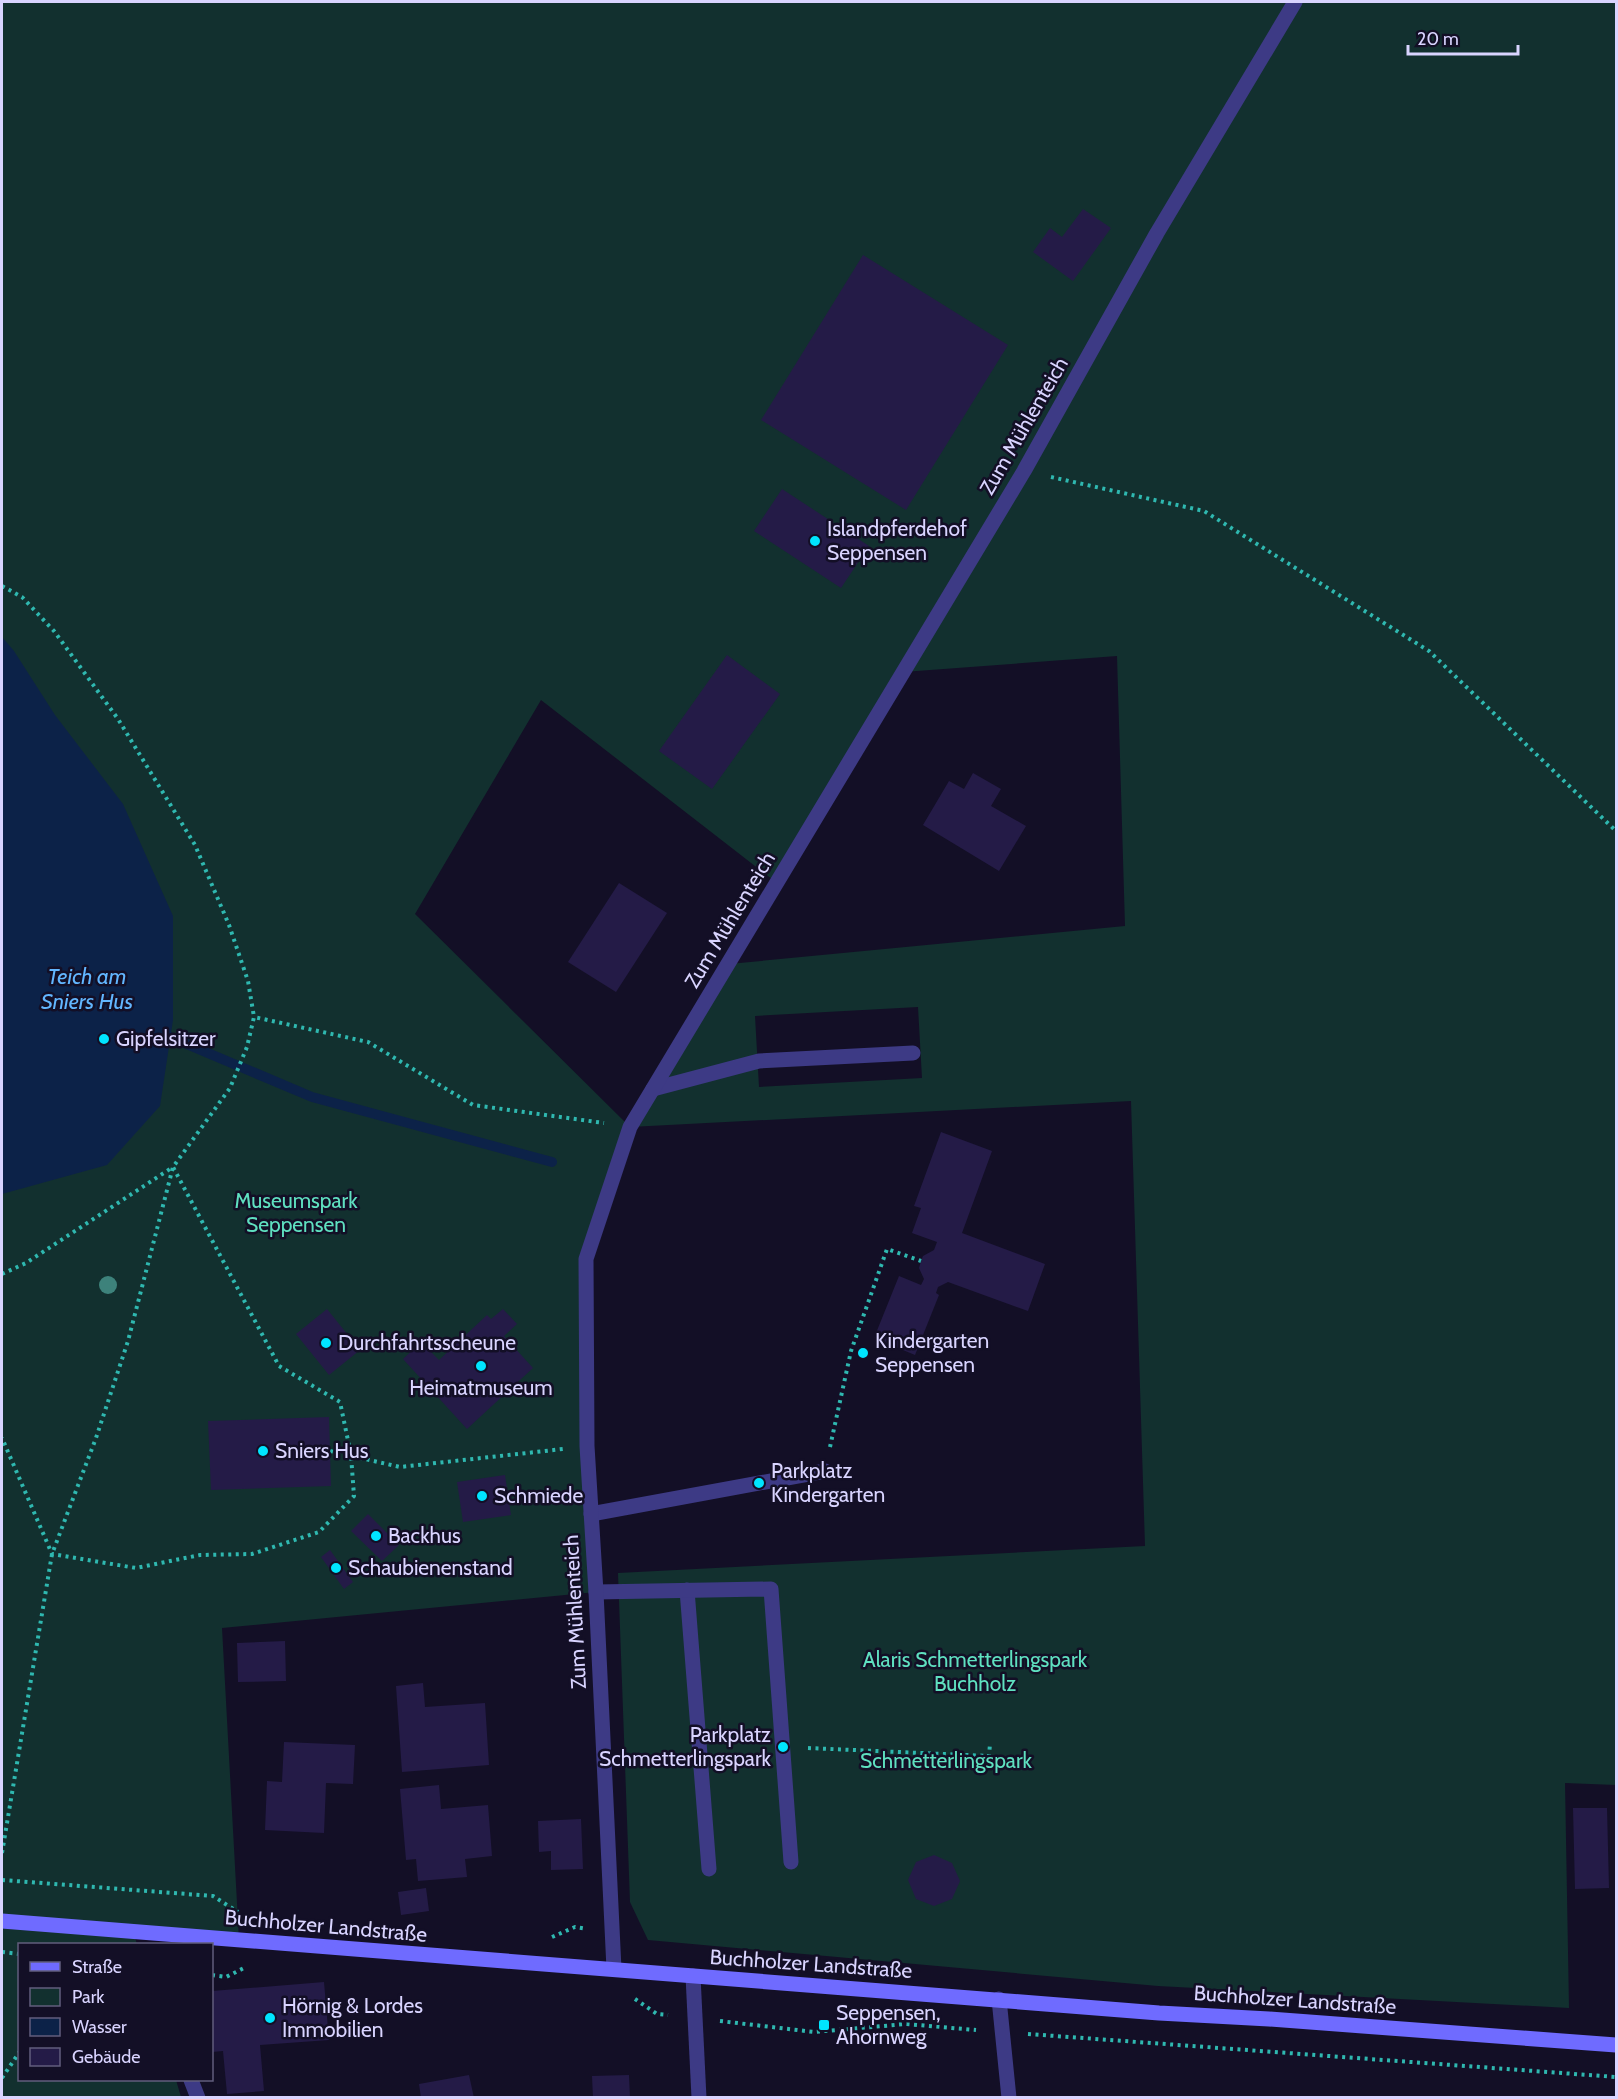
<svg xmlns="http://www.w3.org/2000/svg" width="1618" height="2099" font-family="Cabin,sans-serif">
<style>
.green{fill:#12302f;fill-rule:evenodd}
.water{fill:#0c2248}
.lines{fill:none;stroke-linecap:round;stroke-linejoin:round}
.stream{stroke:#0c2248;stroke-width:10}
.building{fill:#241b47}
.path{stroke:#2fb8b0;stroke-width:4;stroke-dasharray:3 4.5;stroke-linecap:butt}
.service{stroke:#3d3a85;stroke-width:15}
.minor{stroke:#3d3a85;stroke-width:15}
.secondary{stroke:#6f6bff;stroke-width:15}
.tree{fill:#3d827b}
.poi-dot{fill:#00e5ff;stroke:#130f26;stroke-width:2}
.labels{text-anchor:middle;stroke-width:5;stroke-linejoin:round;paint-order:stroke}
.street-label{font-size:21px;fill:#d9d4ff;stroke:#130f26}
.poi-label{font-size:21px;fill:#d9d4ff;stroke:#130f26;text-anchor:start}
.park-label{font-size:21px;fill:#5fe0c0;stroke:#130f26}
.water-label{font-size:22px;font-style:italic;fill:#62b6ff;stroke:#130f26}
</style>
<rect width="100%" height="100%" fill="#130f26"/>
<!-- green -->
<path class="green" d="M 2,2 L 1616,2 L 1616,1785 L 1565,1783 L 1569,2008 L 1158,1986 L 648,1940 L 630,1902 L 618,1573 L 1145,1546 L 1131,1101 L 630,1127 L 586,1259 L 596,1592 L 222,1628 L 239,1940 L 133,1932 L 137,1944 L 20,1944 L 20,2080 L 176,2080 L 181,2097 L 2,2098 ZM 1117,656 L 1125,926 L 729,964 L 630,1127 L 415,914 L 541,700 L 777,883 L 903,672 ZM 918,1007 L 922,1078 L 759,1087 L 755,1016 Z"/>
<!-- water -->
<path class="water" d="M 2,637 L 14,651 L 55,715 L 123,804 L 173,916 L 173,1020 L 160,1106 L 107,1165 L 2,1194 Z"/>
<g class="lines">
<!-- stream -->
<path class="stream" d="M 170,1037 L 312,1097 L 552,1162"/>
</g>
<!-- building -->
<g class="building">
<path d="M 1083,209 L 1111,228 L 1073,281 L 1033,252 L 1050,228 L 1062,237 Z"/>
<path d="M 863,255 L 1008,345 L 906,510 L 761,420 Z"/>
<path d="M 782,489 L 869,546 L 841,588 L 754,531 Z"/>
<path d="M 727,655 L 780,694 L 712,789 L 659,751 Z"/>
<path d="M 973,773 L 1001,789 L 991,806 L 1026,826 L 999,871 L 923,825 L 949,781 L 964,789 Z"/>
<path d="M 619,883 L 667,913 L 616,992 L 568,962 Z"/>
<path d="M 941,1132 L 992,1151 L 962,1233 L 1045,1264 L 1028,1311 L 948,1282 L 938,1287 L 936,1293 L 939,1295 L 915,1355 L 874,1338 L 899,1276 L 921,1285 L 924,1279 L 919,1268 L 921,1261 L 923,1256 L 934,1250 L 937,1242 L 912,1233 L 921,1208 L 914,1206 Z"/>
<path d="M 327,1309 L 360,1350 L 329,1375 L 296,1334 Z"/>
<path d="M 503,1309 L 517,1324 L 504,1336 L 533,1368 L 467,1429 L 403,1359 L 421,1342 L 439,1360 L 487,1315 L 491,1319 Z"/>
<path d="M 329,1417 L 331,1486 L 211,1490 L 208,1421 Z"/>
<path d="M 505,1475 L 511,1515 L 463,1522 L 457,1482 Z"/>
<path d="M 368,1514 L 399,1545 L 382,1561 L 351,1531 Z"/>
<path d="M 330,1550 L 353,1582 L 344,1589 L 321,1557 Z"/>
<path d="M 285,1641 L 286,1681 L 238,1682 L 237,1643 Z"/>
<path d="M 423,1683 L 425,1707 L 485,1703 L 489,1765 L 402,1772 L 396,1686 Z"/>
<path d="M 284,1742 L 355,1745 L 353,1784 L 326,1783 L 324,1833 L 265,1830 L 267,1781 L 282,1782 Z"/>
<path d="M 439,1785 L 441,1809 L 488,1805 L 492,1856 L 465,1859 L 467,1877 L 418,1881 L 416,1859 L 406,1860 L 400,1789 Z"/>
<path d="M 1573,1808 L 1607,1808 L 1609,1888 L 1575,1889 Z"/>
<path d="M 581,1819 L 583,1869 L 551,1870 L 551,1851 L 539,1852 L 538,1821 Z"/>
<path d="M 934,1855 L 952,1863 L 960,1881 L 952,1899 L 934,1906 L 916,1899 L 908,1880 L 916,1862 Z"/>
<path d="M 426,1888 L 429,1911 L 401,1915 L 398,1892 Z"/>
<path d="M 324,1982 L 329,2040 L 260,2045 L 264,2091 L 227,2094 L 223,2051 L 212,2052 L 212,1991 Z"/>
<path d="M 469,2075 L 474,2098 L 421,2098 L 419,2084 Z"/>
<path d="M 629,2075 L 630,2098 L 593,2098 L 592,2076 Z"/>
</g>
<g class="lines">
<!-- path -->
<g class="path">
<path d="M 1051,477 L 1204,511 L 1429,651 L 1616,831"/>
<path d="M 2,586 L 22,597 L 54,631 L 118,719 L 195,845 L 229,925 L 248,981 L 254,1017"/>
<path d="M 2,1274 L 26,1263 L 173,1167 L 279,1366 L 340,1402 L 351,1455 L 354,1496 L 319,1532 L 252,1554 L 200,1555 L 136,1568 L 52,1554 L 2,1438"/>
<path d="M 830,1447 L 851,1351 L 887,1249 L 921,1261"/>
<path d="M 330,1451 L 400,1467 L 563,1449"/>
<path d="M 808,1748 L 989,1756 L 990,1744"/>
<path d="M 2,1853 L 52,1554 L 96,1438 L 128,1341 L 173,1167 L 230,1088 L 247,1047 L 254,1017 L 368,1042 L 473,1105 L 604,1123"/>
<path d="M 2,1880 L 213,1896 L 238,1912"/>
<path d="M 552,1937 L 575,1927 L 587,1929"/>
<path d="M 2,1952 L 20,1954"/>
<path d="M 212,1975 L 226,1977 L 244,1968"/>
<path d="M 635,1999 L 657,2014 L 668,2015"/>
<path d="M 720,2021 L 814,2032 L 906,2024 L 976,2030"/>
<path d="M 1028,2034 L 1616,2077"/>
<path d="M 2,2078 L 20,2051"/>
</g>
<!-- service -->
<g class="service">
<path d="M 653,1089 L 759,1061 L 913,1053"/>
<path d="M 591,1514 L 825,1471"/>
<path d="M 687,1590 L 709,1869"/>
<path d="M 596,1592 L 771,1589 L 791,1862"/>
<path d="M 191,2080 L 198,2098"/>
</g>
<!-- minor -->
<g class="minor">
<path d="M 614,1969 L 596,1592 L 587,1446 L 586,1259 L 630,1127 L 1024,471 L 1157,233 L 1295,2"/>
<path d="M 693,1976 L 699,2098"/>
<path d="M 999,1999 L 1009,2098"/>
</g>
<!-- secondary -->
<path class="secondary" d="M 2,1921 L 1159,2013 L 1269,2019 L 1616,2045"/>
</g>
<!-- trees -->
<circle class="tree" cx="108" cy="1285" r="9"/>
<!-- markers -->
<g class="poi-dot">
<circle cx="815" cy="541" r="6"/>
<circle cx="104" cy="1039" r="6"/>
<circle cx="326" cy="1343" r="6"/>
<circle cx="863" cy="1353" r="6"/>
<circle cx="481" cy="1366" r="6"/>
<circle cx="263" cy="1451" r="6"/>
<circle cx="759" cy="1483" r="6"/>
<circle cx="482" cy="1496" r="6"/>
<circle cx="376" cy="1536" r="6"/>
<circle cx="336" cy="1568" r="6"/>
<circle cx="783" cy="1747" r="6"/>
<circle cx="270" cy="2018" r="6"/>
<rect x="818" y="2019" width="12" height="12" rx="3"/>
</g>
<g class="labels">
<!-- street labels -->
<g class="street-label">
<text transform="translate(1024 426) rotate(-60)" y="7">Zum Mühlenteich</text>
<text transform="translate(730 920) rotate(-59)" y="7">Zum Mühlenteich</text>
<text transform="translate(575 1612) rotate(-93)" y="7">Zum Mühlenteich</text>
<text transform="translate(326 1926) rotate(5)" y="7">Buchholzer Landstraße</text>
<text transform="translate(811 1964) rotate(4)" y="7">Buchholzer Landstraße</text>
<text transform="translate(1295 2000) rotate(4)" y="7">Buchholzer Landstraße</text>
</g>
<!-- poi labels -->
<g class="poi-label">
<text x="827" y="536">Islandpferdehof<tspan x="827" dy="24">Seppensen</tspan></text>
<text x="116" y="1046">Gipfelsitzer</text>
<text x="875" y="1348">Kindergarten<tspan x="875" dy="24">Seppensen</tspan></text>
<text x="338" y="1350">Durchfahrtsscheune</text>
<text x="481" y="1395" text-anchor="middle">Heimatmuseum</text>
<text x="275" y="1458">Sniers Hus</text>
<text x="771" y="1478">Parkplatz<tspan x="771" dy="24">Kindergarten</tspan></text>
<text x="494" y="1503">Schmiede</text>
<text x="388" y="1543">Backhus</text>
<text x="348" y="1575">Schaubienenstand</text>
<text x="771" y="1742" text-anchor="end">Parkplatz<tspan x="771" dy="24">Schmetterlingspark</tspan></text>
<text x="282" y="2013">Hörnig &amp; Lordes<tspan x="282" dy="24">Immobilien</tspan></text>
<text x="836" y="2020">Seppensen,<tspan x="836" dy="24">Ahornweg</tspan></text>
</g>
<!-- park labels -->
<g class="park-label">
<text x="296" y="1208">Museumspark<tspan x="296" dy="24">Seppensen</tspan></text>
<text x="975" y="1667">Alaris Schmetterlingspark<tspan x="975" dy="24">Buchholz</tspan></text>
<text x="946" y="1768">Schmetterlingspark</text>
</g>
<!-- water labels -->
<g class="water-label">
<text x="87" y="984">Teich am<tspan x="87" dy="25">Sniers Hus</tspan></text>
</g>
</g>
<!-- border -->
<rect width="1618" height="2099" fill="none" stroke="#d9d4ff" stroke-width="6"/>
<!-- legend -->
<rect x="18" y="1943" width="195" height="138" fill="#130f26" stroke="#625e7d" stroke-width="1.5"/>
<rect x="30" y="1962" width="30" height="9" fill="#6f6bff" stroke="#625e7d" stroke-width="1.5"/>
<text x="72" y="1973" font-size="18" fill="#d9d4ff">Straße</text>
<rect x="30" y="1988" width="30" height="18" fill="#12302f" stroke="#625e7d" stroke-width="1.5"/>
<text x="72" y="2003" font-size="18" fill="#d9d4ff">Park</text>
<rect x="30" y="2018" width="30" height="18" fill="#0c2248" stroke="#625e7d" stroke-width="1.5"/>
<text x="72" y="2033" font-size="18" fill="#d9d4ff">Wasser</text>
<rect x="30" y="2048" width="30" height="18" fill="#241b47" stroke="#625e7d" stroke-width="1.5"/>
<text x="72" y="2063" font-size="18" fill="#d9d4ff">Gebäude</text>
<!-- scale -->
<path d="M1408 45v9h110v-9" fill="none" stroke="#d9d4ff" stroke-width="3"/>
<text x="1417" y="45" font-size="18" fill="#d9d4ff" stroke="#130f26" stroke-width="4.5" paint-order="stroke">20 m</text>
</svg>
